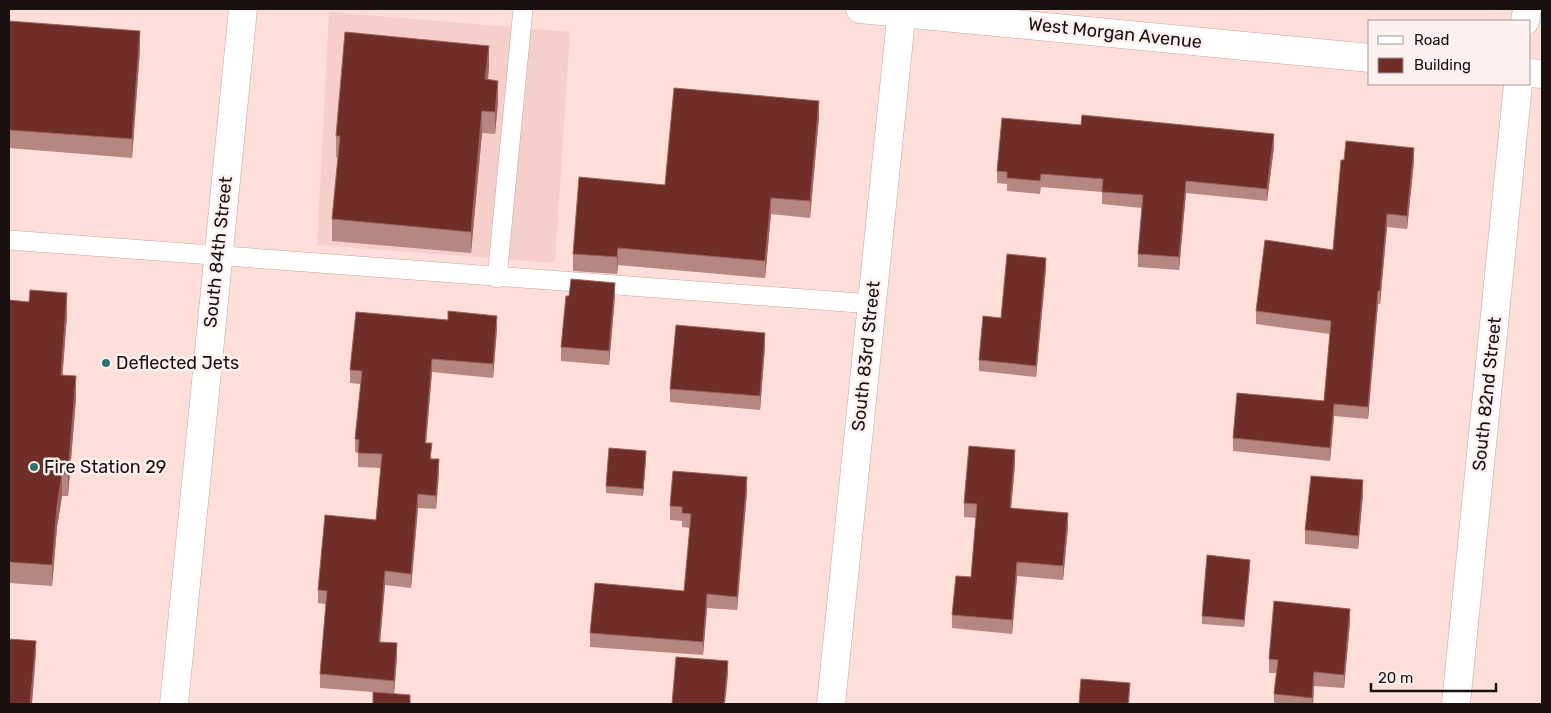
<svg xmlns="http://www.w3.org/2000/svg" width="1551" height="713" font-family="Rubik,sans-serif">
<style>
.built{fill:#f6cfca}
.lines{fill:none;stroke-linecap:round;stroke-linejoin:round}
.lane-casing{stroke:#c4a6a2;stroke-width:20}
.street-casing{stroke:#c4a6a2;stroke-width:29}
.secondary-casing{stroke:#c4a6a2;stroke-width:29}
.lane{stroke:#fff;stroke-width:19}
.street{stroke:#fff;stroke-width:28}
.secondary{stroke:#fff;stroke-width:28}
.wall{fill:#b68680}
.shaded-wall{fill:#9a635d}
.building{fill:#6f2e28;stroke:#9a635d}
.poi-dot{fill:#2a7471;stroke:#fdf0ee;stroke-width:2}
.labels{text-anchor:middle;stroke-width:5;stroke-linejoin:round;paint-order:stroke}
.street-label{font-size:18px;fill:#1a100f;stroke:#fdf0ee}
.poi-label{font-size:18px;fill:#1a100f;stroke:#fdf0ee;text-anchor:start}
</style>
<rect width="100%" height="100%" fill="#fdded9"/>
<!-- built -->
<path class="built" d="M 329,12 L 570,32 L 555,263 L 317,245 Z"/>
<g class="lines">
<!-- lane casing -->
<g class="lane-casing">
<g id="lane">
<path d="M 9,240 L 872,304"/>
<path d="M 497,278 L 523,9"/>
</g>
</g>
<!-- street casing -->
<g class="street-casing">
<g id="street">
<path d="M 1525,21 L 1527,9"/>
<path d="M 831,704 L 902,9"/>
<path d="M 1456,704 L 1518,84"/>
</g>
</g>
<!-- secondary casing -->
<g class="secondary-casing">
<g id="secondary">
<path d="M 860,9 L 1370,58"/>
<path d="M 1530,73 L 1542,74"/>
<path d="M 174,704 L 243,9"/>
</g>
</g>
<!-- lane -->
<use href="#lane" class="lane"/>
<!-- street -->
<use href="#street" class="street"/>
<!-- secondary -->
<use href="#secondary" class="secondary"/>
</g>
<!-- wall -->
<g class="wall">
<path d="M 9,21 L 140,49 L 132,158 L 9,148 Z"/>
<path d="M 489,67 L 488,80 L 498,102 L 495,134 L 482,133 L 471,253 L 332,241 L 332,219 L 338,158 L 336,157 L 336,136 Z"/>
<path d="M 819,117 L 810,218 L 771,214 L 765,278 L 618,265 L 617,274 L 573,271 L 573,254 L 665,185 Z"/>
<path d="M 1274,147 L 1267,201 L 1186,193 L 1179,270 L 1138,267 L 1138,254 L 1142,208 L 1102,204 L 1102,192 L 1041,187 L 1040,194 L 1007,191 L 1007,184 L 997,183 L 997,171 Z"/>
<path d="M 1414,161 L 1407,229 L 1387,227 L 1380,304 L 1378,304 L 1368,419 L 1334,416 L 1330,461 L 1233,451 L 1233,438 L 1324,401 L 1330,334 L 1256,324 L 1256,311 L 1333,250 Z"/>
<path d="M 1046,269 L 1036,377 L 979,371 L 979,360 L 1001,318 Z"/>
<path d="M 615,296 L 609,365 L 561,361 L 561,347 Z"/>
<path d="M 9,300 L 67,315 L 62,375 L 76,398 L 68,496 L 62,496 L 57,527 L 52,586 L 9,583 Z"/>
<path d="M 497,329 L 493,378 L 432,372 L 426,443 L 432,459 L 439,473 L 436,509 L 418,508 L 411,588 L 385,585 L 380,642 L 397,657 L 394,694 L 410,704 L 373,692 L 320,688 L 320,674 L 326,604 L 318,603 L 318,590 L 376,520 L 381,468 L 358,467 L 358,453 L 355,452 L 355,439 L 361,384 L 350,383 L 350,370 Z"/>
<path d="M 765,347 L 760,410 L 670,402 L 670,389 Z"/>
<path d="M 646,458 L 643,496 L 606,493 L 606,486 Z"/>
<path d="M 1015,464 L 1011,508 L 1068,527 L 1063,580 L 1017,576 L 1012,634 L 952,628 L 952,615 L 971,577 L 976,518 L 964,517 L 964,503 Z"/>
<path d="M 747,491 L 737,610 L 707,608 L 703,655 L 590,647 L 590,633 L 684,591 L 690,528 L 682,527 L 682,521 L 670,520 L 670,506 Z"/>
<path d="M 1363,494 L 1358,549 L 1305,544 L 1305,530 Z"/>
<path d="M 1250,567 L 1244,627 L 1202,624 L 1202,616 Z"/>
<path d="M 1350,622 L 1344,688 L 1314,686 L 1313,704 L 1274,704 L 1274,694 L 1276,673 L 1269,673 L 1269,659 Z"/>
</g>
<!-- shaded-wall -->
<g class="shaded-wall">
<path d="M 140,31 L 140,49 L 132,158 L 132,139 Z"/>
<path d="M 489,46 L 489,67 L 485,101 L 485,79 Z"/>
<path d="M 498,81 L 498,102 L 495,134 L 495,112 Z"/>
<path d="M 819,101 L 819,117 L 810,218 L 810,201 Z"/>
<path d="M 482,111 L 482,133 L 471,253 L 471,232 Z"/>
<path d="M 1274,134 L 1274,147 L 1267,201 L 1267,189 Z"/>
<path d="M 1414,148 L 1414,161 L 1407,229 L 1407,216 Z"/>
<path d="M 1186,181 L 1186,193 L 1179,270 L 1179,257 Z"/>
<path d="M 771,198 L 771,214 L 765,278 L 765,261 Z"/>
<path d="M 1387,214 L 1387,227 L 1380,304 L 1380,291 Z"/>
<path d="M 618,248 L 618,265 L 617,274 L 617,257 Z"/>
<path d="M 1046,258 L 1046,269 L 1036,377 L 1036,366 Z"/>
<path d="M 615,283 L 615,296 L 609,365 L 609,351 Z"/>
<path d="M 1378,291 L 1378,304 L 1368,419 L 1368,407 Z"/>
<path d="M 67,293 L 67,315 L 61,397 L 61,375 Z"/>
<path d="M 497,316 L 497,329 L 493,378 L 493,364 Z"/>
<path d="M 765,333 L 765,347 L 760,410 L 760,396 Z"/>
<path d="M 432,359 L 432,372 L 425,456 L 425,443 Z"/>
<path d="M 76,376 L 76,398 L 68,496 L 68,474 Z"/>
<path d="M 1334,404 L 1334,416 L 1330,461 L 1330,448 Z"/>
<path d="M 1015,450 L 1015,464 L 1010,521 L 1010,508 Z"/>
<path d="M 646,451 L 646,458 L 643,496 L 643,489 Z"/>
<path d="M 439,459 L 439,473 L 436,509 L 436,496 Z"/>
<path d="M 62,474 L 62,496 L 57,527 L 52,586 L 52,565 L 57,506 Z"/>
<path d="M 747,477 L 747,491 L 737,610 L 737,597 Z"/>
<path d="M 1363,480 L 1363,494 L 1358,549 L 1358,536 Z"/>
<path d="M 418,494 L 418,508 L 411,588 L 411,574 Z"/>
<path d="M 1068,513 L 1068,527 L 1063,580 L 1063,566 Z"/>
<path d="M 1250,560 L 1250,567 L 1244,627 L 1244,620 Z"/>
<path d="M 1017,562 L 1017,576 L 1012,634 L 1012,620 Z"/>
<path d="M 385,571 L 385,585 L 379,655 L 379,642 Z"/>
<path d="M 707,594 L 707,608 L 703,655 L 703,642 Z"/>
<path d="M 1350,609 L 1350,622 L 1344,688 L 1344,675 Z"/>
<path d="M 36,641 L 36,654 L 32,704 L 30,704 Z"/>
<path d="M 397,643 L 397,657 L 394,694 L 394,681 Z"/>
<path d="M 728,661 L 728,675 L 725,704 L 724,704 Z"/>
<path d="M 1314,672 L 1314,686 L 1313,704 L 1312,704 Z"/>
<path d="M 1130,683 L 1129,704 L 1128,704 Z"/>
</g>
<!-- building -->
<g class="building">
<path d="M 9,21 L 140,31 L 132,139 L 9,130 Z"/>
<path d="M 345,32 L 489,46 L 485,79 L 498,81 L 495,112 L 482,111 L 471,232 L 332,219 L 340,136 L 336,136 Z"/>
<path d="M 674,88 L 819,101 L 810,201 L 771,198 L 765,261 L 618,248 L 617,257 L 573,254 L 579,177 L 665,185 Z"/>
<path d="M 1082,115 L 1274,134 L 1267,189 L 1186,181 L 1179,257 L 1138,254 L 1143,195 L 1102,192 L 1103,179 L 1041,174 L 1040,181 L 1007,178 L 1007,172 L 997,171 L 1002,118 L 1081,125 Z"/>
<path d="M 1346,141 L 1414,148 L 1407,216 L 1387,214 L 1380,291 L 1378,291 L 1368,407 L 1334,404 L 1330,448 L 1233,438 L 1237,393 L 1324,401 L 1331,321 L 1256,311 L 1265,240 L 1333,250 L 1341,160 L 1344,160 Z"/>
<path d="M 1007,254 L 1046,258 L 1036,366 L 979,360 L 983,316 L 1001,318 Z"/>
<path d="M 571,279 L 615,283 L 609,351 L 561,347 L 566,296 L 569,296 Z"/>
<path d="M 30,290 L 67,293 L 61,375 L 76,376 L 68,474 L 62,474 L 57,506 L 52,565 L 9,562 L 9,300 L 29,302 Z"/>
<path d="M 448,311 L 497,316 L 493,364 L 432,359 L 425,443 L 432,443 L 430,459 L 439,459 L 436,496 L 418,494 L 411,574 L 385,571 L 379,642 L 397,643 L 394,681 L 320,674 L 327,591 L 318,590 L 325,515 L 376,520 L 382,454 L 358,453 L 359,440 L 355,439 L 362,371 L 350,370 L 356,312 L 448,320 Z"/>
<path d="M 676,325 L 765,333 L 760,396 L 670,389 Z"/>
<path d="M 969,446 L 1015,450 L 1010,508 L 1068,513 L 1063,566 L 1017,562 L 1012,620 L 952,615 L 956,576 L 971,577 L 977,504 L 964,503 Z"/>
<path d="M 609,448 L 646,451 L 643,489 L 606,486 Z"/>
<path d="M 673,471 L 747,477 L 737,597 L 707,594 L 703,642 L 590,633 L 595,583 L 684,591 L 691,514 L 682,513 L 682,507 L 670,506 Z"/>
<path d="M 1311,476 L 1363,480 L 1358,536 L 1305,530 Z"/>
<path d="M 1207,555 L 1250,560 L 1244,620 L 1202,616 Z"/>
<path d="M 1274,601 L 1350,609 L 1344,675 L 1314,672 L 1312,698 L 1274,694 L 1278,660 L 1269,659 Z"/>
<path d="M 9,639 L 36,641 L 30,704 L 9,704 Z"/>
<path d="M 676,657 L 728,661 L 724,704 L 672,704 Z"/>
<path d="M 1081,679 L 1130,683 L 1128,704 L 1079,704 Z"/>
<path d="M 373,692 L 410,695 L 410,704 L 373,704 Z"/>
</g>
<!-- markers -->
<g class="poi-dot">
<circle cx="106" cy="363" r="5"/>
<circle cx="34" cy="467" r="5"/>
</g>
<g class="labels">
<!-- street labels -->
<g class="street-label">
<text transform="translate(1115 33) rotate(6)" y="6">West Morgan Avenue</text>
<text transform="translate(218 252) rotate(-84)" y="6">South 84th Street</text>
<text transform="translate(866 356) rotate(-84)" y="6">South 83rd Street</text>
<text transform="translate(1487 394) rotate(-84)" y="6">South 82nd Street</text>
</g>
<!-- poi labels -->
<g class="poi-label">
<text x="116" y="369">Deflected Jets</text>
<text x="44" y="473">Fire Station 29</text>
</g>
</g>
<!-- border -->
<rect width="1551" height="713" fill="none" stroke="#1a100f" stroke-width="20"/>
<!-- legend -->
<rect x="1368" y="20" width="162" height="65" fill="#fdf0ee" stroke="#a29695"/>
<rect x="1378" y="36" width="25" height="8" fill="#ffffff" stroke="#a29695"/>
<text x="1414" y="45" font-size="15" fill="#1a100f">Road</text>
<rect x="1378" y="58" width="25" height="15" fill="#6f2e28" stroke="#a29695"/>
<text x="1414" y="70" font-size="15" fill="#1a100f">Building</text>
<!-- scale -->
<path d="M1371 683v8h125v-8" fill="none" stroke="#1a100f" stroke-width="2.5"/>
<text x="1378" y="683" font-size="15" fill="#1a100f" stroke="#fdf0ee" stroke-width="4" paint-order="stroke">20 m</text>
</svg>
